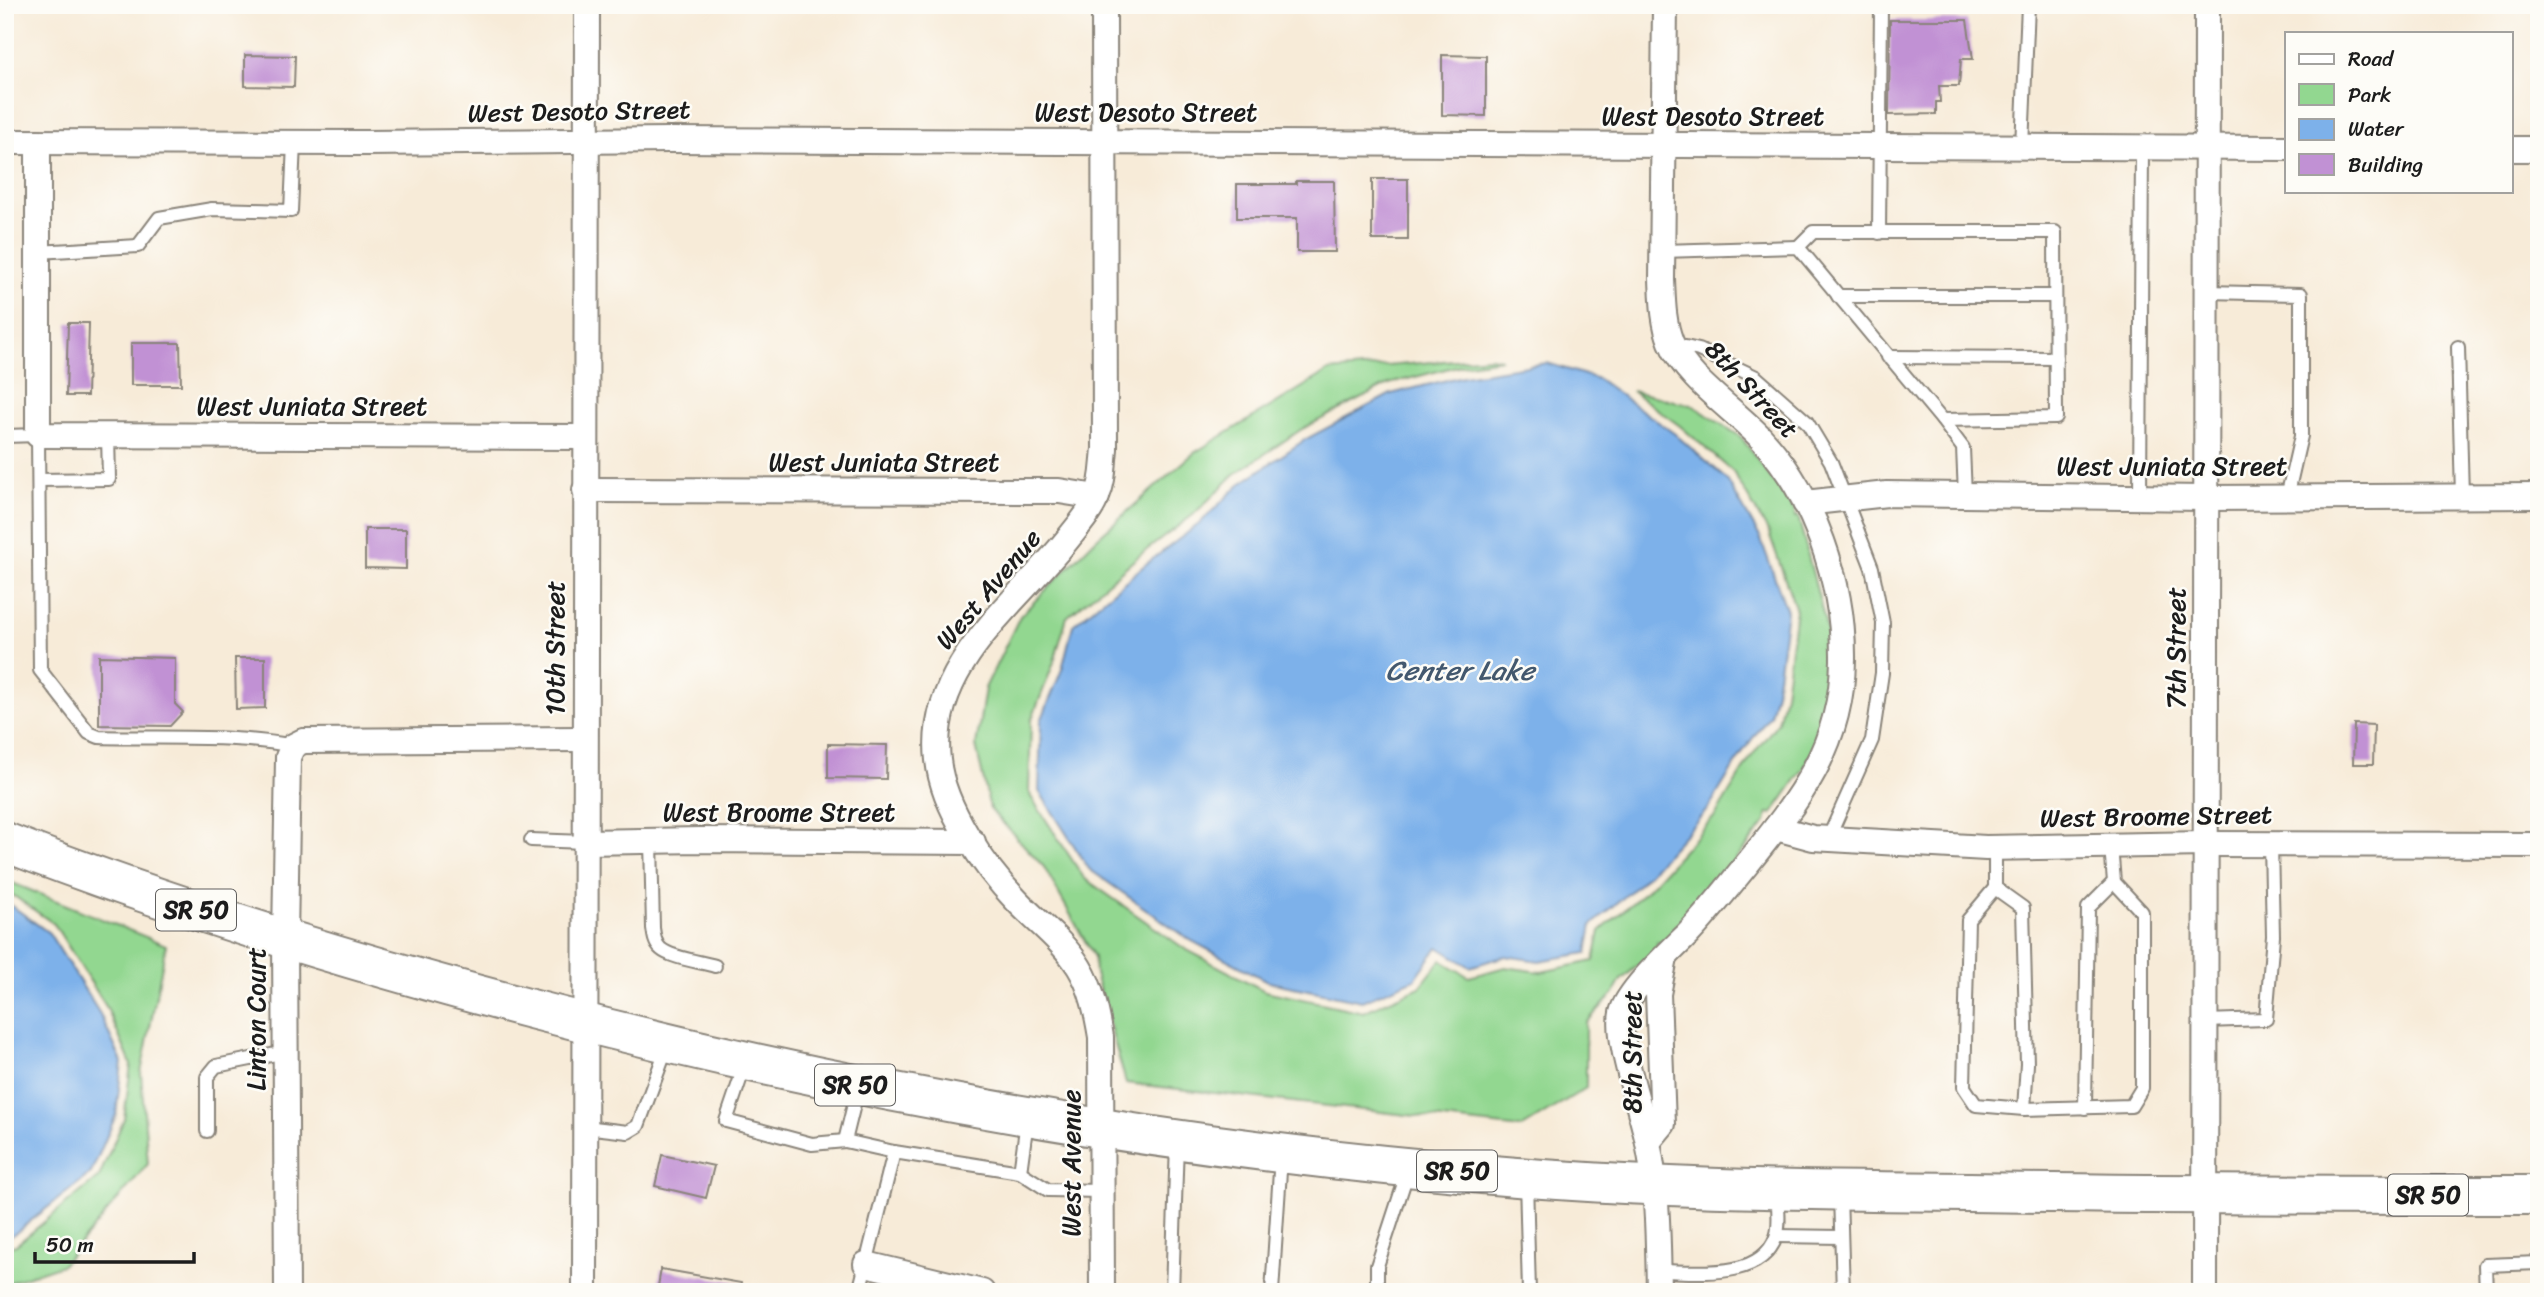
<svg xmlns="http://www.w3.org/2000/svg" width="2544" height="1297" font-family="Sriracha,sans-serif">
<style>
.green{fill:#92d790;stroke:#577a56;stroke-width:2}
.water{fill:#7db1ea;stroke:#4c6683;stroke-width:2}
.building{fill:#c191d4}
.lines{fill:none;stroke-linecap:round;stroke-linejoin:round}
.lane-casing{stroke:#8a847a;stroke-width:16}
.street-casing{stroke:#8a847a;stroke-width:28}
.highway-casing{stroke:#8a847a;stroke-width:42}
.lane{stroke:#fff;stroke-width:12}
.street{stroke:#fff;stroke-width:24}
.highway{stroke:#fff;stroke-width:38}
.labels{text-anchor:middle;stroke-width:5;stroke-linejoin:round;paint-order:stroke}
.shield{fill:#fdfcf7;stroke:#605f5e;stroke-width:2}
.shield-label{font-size:24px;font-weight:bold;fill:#1c1c1c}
.street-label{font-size:26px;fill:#1c1c1c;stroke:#fdfcf7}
.water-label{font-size:28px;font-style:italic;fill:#43586e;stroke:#fdfcf7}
</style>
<rect width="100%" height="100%" fill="#fdfcf7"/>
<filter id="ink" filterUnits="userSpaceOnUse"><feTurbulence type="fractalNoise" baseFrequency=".0143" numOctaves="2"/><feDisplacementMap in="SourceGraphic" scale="14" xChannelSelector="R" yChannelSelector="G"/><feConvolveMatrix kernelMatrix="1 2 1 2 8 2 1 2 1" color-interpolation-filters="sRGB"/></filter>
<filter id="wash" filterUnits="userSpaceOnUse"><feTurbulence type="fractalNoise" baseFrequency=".00686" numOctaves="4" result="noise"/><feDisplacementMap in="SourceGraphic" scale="28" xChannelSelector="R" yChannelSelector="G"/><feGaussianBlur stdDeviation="1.57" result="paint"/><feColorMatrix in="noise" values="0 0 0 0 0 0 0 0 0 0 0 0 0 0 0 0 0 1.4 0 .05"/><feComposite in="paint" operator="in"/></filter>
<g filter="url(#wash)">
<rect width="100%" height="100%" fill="#f7ebd8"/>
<!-- green -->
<g class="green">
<path d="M 1490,357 L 1501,359 L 1461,365 L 1389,384 L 1302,429 L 1235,474 L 1193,515 L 1140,555 L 1067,617 L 1053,665 L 1031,721 L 1029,790 L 1031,797 L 1084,878 L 1185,949 L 1265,991 L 1363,1012 L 1420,987 L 1441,960 L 1469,977 L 1505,967 L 1541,972 L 1594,961 L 1600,931 L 1647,890 L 1715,816 L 1751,757 L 1778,722 L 1785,694 L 1796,610 L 1769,533 L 1733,472 L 1680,426 L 1632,391 L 1692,405 L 1741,437 L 1795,511 L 1795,517 L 1798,516 L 1832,649 L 1828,703 L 1817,743 L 1804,768 L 1772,814 L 1768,813 L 1766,822 L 1693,913 L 1662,943 L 1657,942 L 1656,950 L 1621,980 L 1614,993 L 1586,1023 L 1586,1088 L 1521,1128 L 1126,1083 L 1095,974 L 1094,957 L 1044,867 L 990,809 L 976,746 L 985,688 L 1020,616 L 1096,539 L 1194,453 L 1329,371 Z"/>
<path d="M 5,880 L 166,945 L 141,1073 L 148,1164 L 62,1265 L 5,1284 L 5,1248 L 16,1245 L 99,1177 L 124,1119 L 131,1064 L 107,1008 L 54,924 L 14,896 L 5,893 Z"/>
</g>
<!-- water -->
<g class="water">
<path d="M 1547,363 L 1598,379 L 1675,434 L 1727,480 L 1760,537 L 1787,611 L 1776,692 L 1770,715 L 1744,750 L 1708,809 L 1641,882 L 1592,925 L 1587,953 L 1539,961 L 1505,956 L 1470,967 L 1438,947 L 1415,979 L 1362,1001 L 1269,982 L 1190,940 L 1089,869 L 1039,791 L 1041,721 L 1062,669 L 1073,625 L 1146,564 L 1199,524 L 1240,484 L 1306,439 L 1391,394 L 1463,376 Z"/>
<path d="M 5,904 L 12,906 L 49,933 L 100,1014 L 122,1062 L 116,1115 L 91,1173 L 13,1235 L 5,1237 Z"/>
</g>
<g id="blocks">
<!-- building -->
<g class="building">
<path d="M 1890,20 L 1967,20 L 1973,59 L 1961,59 L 1959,86 L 1939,86 L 1940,102 L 1936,102 L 1936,114 L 1889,115 Z"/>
<path d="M 245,55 L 295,56 L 294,87 L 245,86 Z"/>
<path d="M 1442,55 L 1486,56 L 1486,116 L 1442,115 Z"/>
<rect x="1372" y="179" width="36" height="61"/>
<path d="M 1296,181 L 1334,181 L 1335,252 L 1297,252 L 1297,218 L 1237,218 L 1237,184 L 1296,184 Z"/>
<path d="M 68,323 L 89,323 L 87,396 L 66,396 Z"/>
<path d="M 131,343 L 180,343 L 181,385 L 131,385 Z"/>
<path d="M 365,529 L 406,529 L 406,569 L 365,568 Z"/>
<path d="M 99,656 L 175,658 L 175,704 L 183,712 L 170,726 L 99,725 Z"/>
<path d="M 235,658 L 265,658 L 265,708 L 236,709 Z"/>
<path d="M 2354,724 L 2374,725 L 2373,764 L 2353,764 Z"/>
<path d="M 828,744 L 887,745 L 886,779 L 828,778 Z"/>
<path d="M 662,1155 L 714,1166 L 706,1198 L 655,1186 Z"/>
<path d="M 661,1269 L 741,1283 L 740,1292 L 657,1292 Z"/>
</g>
</g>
</g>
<g filter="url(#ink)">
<use href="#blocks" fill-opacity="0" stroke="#8a847a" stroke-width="2"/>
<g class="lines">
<!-- lane casing -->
<g class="lane-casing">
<g id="lane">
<path d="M 2022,147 L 2028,5"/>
<path d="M 1879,233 L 1881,5"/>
<path d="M 1798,247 L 1813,232 L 2055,232 L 2056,418 L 1942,420"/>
<path d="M 1662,251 L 1798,247 L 1942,420 L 1963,448 L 1965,495"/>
<path d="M 38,252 L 138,246 L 159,218 L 212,209 L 291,211 L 294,143"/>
<path d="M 2206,292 L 2301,294 L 2301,436 L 2287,497"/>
<path d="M 1838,296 L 2055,296"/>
<path d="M 1672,344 L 1699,350 L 1756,377 L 1807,422 L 1831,462 L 1872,568 L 1883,623 L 1882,673 L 1872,740 L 1828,839"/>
<path d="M 2458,347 L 2462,496"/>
<path d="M 1888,357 L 2056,358"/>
<path d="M 5,436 L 38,435 L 40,670 L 89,733 L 99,737 C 161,739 232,734 293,746"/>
<path d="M 39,480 L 109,479 L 108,435"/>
<path d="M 2140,497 L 2142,147"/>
<path d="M 531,840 L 585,842"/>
<path d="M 651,841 L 653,928 C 654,936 655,944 661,949 C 671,958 702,962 715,966"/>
<path d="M 1995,848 L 1995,888 L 1968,920 L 1964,1087 L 1976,1105 L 2024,1109 L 2131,1106 L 2142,1088 L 2142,912 L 2114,882 L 2111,846"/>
<path d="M 1995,888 L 2023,908 L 2027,1064 L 2024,1109"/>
<path d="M 2205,1021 L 2266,1019 L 2273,936 L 2271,844"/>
<path d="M 745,1065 L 726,1121 L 812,1144 L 845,1141"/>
<path d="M 858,1088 L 845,1141 L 894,1152"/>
<path d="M 2085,1108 L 2088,908 L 2114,882"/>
<path d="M 585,1127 L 628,1132 L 638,1126 L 667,1047"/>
<path d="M 207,1131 L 207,1077 L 216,1066 L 286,1052"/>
<path d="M 1020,1172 L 1027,1121"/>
<path d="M 1526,1180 L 1529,1292"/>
<path d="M 1840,1195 L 1843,1292"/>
<path d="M 1777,1236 L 1841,1237"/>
<path d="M 1659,1271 C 1695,1271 1760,1281 1776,1237 C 1781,1225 1777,1206 1778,1194"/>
<path d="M 859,1292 L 894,1152 L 1020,1172 L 1048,1190 L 1101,1191"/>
<path d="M 1172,1292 L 1177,1143"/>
<path d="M 1272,1292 L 1281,1156"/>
<path d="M 1377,1292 L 1377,1266 L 1408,1171"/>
<path d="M 2486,1292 L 2485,1265 L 2539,1263"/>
</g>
</g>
<!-- street casing -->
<g class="street-casing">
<g id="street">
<path d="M 5,142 L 366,143 L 669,140 L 2287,148"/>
<path d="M 38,142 L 38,435 L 585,437"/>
<path d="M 2511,149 L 2539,149"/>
<path d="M 585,490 L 1059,491 L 1097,497"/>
<path d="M 1805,503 L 1887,494 L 2206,498 L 2539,496"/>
<path d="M 1776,828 L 1813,838 L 1986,848 L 2205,844 L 2539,845"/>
<path d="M 585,842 L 700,840 L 973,842"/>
<path d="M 1648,1142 L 1663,1124 L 1658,994 L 1665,958"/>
<path d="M 866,1264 L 982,1292"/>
<path d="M 287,1292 L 285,938 L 288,757 L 293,746 L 303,741 L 585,739"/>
<path d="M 585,1292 L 587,5"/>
<path d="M 1102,1292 L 1101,1037 C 1097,1013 1092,988 1079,967 C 1063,941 1038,923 1017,901 C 985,868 943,808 938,760 C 927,665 1019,602 1071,535 C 1080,524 1092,510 1097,496 C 1104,481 1103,465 1105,449 L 1104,5"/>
<path d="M 1659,1292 C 1658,1242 1658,1191 1648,1143 C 1642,1111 1616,1041 1622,1013 C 1627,991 1671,951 1688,934 C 1709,912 1728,887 1747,864 C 1799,800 1842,746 1843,660 C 1844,583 1814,495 1761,438 C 1734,409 1686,379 1671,342 C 1663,322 1663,301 1662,279 L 1665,5"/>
<path d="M 2205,1292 L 2207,5"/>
</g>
</g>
<!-- highway casing -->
<g class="highway-casing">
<path id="highway" d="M 5,842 C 178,909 356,963 535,1010 C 857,1094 1185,1151 1517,1177 C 1667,1189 1818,1191 1969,1192 C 2159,1195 2349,1195 2539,1195"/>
</g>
<!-- lane -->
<use href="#lane" class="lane"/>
<!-- street -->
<use href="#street" class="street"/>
<!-- highway -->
<use href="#highway" class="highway"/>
</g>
</g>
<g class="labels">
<!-- shield labels -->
<g class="shield">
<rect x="156" y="889.5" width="80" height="41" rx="5"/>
<rect x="815" y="1064.5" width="80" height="41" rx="5"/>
<rect x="1417" y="1150.5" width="80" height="41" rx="5"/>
<rect x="2388" y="1174.5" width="80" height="41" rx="5"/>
</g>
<g class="shield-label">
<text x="196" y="918">SR 50</text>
<text x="855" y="1093">SR 50</text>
<text x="1457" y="1179">SR 50</text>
<text x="2428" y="1203">SR 50</text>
</g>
<!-- street labels -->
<g class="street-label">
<text transform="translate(579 111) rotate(-1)" y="9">West Desoto Street</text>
<text x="1146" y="121">West Desoto Street</text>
<text x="1713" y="125">West Desoto Street</text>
<text transform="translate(1752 389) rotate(47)" y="9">8th Street</text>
<text x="312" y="415">West Juniata Street</text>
<text x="884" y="471">West Juniata Street</text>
<text x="2172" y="475">West Juniata Street</text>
<text transform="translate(988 589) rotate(-50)" y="9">West Avenue</text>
<text transform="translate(555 648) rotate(-90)" y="9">10th Street</text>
<text transform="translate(2176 648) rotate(-90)" y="9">7th Street</text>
<text x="779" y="821">West Broome Street</text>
<text transform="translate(2156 816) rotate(-1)" y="9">West Broome Street</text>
<text transform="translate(256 1019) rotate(-90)" y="9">Linton Court</text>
<text transform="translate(1632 1052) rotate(-90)" y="9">8th Street</text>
<text transform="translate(1071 1163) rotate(-90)" y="9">West Avenue</text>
</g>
<!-- water labels -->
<g class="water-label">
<text x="1460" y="680">Center Lake</text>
</g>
</g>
<!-- margin -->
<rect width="2544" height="1297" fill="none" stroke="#fdfcf7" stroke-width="28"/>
<!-- legend -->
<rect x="2285" y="32" width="228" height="161" fill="#fdfcf7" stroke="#a3a29f" stroke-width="2"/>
<rect x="2299" y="54" width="35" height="10" fill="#ffffff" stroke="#a3a29f" stroke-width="2"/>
<text x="2348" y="66" font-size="21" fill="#1c1c1c">Road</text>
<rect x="2299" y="84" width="35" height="21" fill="#92d790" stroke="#a3a29f" stroke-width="2"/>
<text x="2348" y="102" font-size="21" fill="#1c1c1c">Park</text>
<rect x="2299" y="119" width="35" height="21" fill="#7db1ea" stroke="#a3a29f" stroke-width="2"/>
<text x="2348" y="136" font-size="21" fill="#1c1c1c">Water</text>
<rect x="2299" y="154" width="35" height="21" fill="#c191d4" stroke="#a3a29f" stroke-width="2"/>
<text x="2348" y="172" font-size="21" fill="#1c1c1c">Building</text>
<!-- scale -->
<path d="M35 1252v10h159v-10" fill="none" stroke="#1c1c1c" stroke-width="3.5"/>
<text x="46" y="1252" font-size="21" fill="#1c1c1c" stroke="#fdfcf7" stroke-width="5" paint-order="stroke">50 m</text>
</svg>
